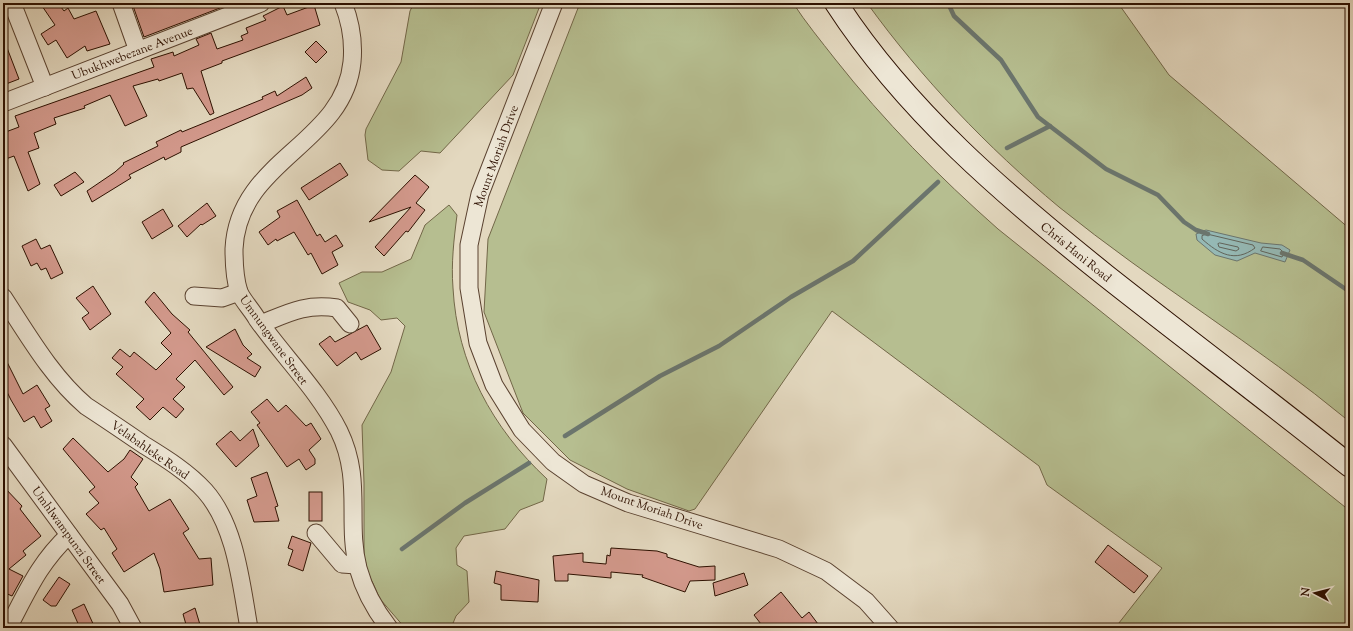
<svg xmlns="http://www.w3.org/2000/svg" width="1353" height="631" font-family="'Sorts Mill Goudy',serif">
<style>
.green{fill:#b6be90;stroke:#726748}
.water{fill:#95b9b5;stroke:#6b756d}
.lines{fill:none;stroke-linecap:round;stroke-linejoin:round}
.shore{stroke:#61645a;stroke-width:1}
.stream{stroke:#6b756d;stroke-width:4.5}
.building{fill:#d3998c;stroke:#2d1000}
.minor-casing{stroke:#5a4230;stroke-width:19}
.secondary-casing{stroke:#2d1000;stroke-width:24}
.minor{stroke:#ede6d5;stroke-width:17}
.secondary{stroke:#ede6d5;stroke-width:22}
.labels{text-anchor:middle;stroke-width:3.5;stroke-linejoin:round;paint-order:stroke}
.street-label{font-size:12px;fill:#2d1000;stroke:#ede6d5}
</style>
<rect width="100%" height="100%" fill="#e3d8bf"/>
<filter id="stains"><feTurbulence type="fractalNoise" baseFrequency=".005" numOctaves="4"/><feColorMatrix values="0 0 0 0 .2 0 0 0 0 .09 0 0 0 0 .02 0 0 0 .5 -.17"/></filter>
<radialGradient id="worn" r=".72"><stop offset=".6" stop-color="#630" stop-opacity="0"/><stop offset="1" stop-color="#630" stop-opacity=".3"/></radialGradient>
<!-- green -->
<g class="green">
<path d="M 414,3 L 541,3 L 513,75 L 440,153 L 421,151 L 399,171 L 382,170 L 368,160 L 365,135 L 366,129 L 401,62 L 410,11 Z"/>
<path d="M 580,3 L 793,3 C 806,23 821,41 835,59 C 884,121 939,177 998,229 L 1350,511 L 1350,628 L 1115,628 L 1162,568 L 1047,485 L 1039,466 L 832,311 L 695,509 L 689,511 L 627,489 L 570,460 L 523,413 L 484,312 L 488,239 Z"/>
<path d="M 867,3 L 1118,3 L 1169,75 L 1350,229 L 1350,422 C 1257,345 1153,283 1059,207 C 987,147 922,79 867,3 Z"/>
<path d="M 449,205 L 457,215 C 454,239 451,263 453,288 C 457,363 492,428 547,479 L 543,501 L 520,510 L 505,529 L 464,536 L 456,548 L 457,565 L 467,571 L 469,602 L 456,616 L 451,628 L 405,628 L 380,599 L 364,564 L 364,483 L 362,425 L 391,372 L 405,326 L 397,318 L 381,320 L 370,310 L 348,302 L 339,283 L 362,272 L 382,272 L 411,259 L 425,225 Z"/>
</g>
<!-- water -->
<path class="water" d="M 1206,230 L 1261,243 L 1282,245 L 1290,250 L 1285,262 L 1255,253 L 1237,261 L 1215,255 L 1197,240 L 1196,234 Z"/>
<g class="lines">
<!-- shore -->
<g class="shore">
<path d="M 1207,234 L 1253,245 L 1255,248 C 1235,263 1219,254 1202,239 L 1202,236 Z"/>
<path d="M 1220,243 L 1238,247 L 1239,249 L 1236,251 L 1219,247 L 1218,244 Z"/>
<path d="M 1263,247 L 1280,249 L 1284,253 L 1282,257 L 1261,251 Z"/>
</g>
<!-- stream -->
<g class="stream">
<path d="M 948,3 L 954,16 L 1001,60 L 1038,117 L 1106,169 L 1158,195 L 1184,222 L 1196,230 L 1208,234"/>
<path d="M 1007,148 L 1050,126"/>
<path d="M 1282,253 L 1303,260 L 1350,292"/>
<path d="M 565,436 L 660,376 L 719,346 L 791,297 L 853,261 L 938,182"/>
<path d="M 402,549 L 465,503 L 529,463"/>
</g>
</g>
<!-- building -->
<g class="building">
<path d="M 40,3 L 58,3 L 64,11 L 68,8 L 74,19 L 96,11 L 110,44 L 87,51 L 85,46 L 67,58 L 56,40 L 48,45 L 41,34 L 55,25 Z"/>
<path d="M 132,3 L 233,3 L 144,37 Z"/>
<path d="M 314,5 L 320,25 L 222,61 L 222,63 L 201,71 L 214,113 L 210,115 L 193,88 L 187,89 L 182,73 L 159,81 L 158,79 L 133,86 L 147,116 L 125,126 L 110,95 L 84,106 L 85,108 L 54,118 L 56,124 L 34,133 L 39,148 L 28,152 L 40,184 L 28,191 L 14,156 L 3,160 L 3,133 L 19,127 L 15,116 L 154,67 L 151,59 L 173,52 L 174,56 L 199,45 L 196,39 L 211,33 L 217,49 L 243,40 L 241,36 L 248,33 L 246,28 L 266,20 L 263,16 L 283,6 L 287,15 Z"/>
<path d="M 4,40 L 19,79 L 6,84 L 3,74 Z"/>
<path d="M 316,41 L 327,52 L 316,63 L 305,52 Z"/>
<path d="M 306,77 L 312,88 L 302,95 L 181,147 L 181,152 L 165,160 L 164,157 L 129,175 L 131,178 L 92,202 L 87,191 L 115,172 L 124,164 L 123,163 L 158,146 L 156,142 L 181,130 L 182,132 L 263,99 L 262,97 L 275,91 L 277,96 Z"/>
<path d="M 340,163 L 348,175 L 309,200 L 301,188 Z"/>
<path d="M 75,172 L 84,182 L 61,196 L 54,185 Z"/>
<path d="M 415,175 L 429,187 L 416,203 L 425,210 L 408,232 L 406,231 L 384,256 L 375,247 L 411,207 L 369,222 Z"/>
<path d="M 297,200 L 317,236 L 320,234 L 325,242 L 336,235 L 343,246 L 332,252 L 338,265 L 322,274 L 311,253 L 308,255 L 294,232 L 277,241 L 276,239 L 268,245 L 259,232 L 280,217 L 277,211 Z"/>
<path d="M 207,203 L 216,216 L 202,225 L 201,224 L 187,237 L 178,226 Z"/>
<path d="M 163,209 L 173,226 L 152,239 L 142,222 Z"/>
<path d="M 36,239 L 41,249 L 50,245 L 63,273 L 51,279 L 46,268 L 41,270 L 37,263 L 31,266 L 22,246 Z"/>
<path d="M 93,286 L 111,314 L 90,330 L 82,318 L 89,313 L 76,298 Z"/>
<path d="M 154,292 L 172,314 L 190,330 L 188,332 L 233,387 L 224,395 L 195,360 L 176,379 L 185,387 L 173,399 L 184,409 L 176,418 L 163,407 L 150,420 L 136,407 L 144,399 L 116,374 L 123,367 L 112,358 L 120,349 L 130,357 L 134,352 L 156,370 L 172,354 L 161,343 L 171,333 L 145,302 Z"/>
<path d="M 367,325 L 381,349 L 361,360 L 356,352 L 337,366 L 319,344 L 330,336 L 335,342 Z"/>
<path d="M 235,329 L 243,345 L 252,354 L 247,358 L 261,367 L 255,377 L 206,347 Z"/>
<path d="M 3,354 L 23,394 L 37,385 L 50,406 L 45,409 L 52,421 L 41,428 L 34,416 L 24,422 L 11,400 L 3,384 Z"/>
<path d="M 267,399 L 278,412 L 286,405 L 306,426 L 311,423 L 321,439 L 309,450 L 315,459 L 315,464 L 306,470 L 299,459 L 287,467 L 257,425 L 260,423 L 251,412 Z"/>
<path d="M 253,429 L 259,446 L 236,467 L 216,444 L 231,431 L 240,441 Z"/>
<path d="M 73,438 L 108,472 L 124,459 L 130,450 L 143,459 L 131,477 L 138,484 L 135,487 L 149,511 L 170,499 L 189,529 L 183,533 L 199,559 L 211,558 L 213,585 L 164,592 L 160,569 L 154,553 L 124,572 L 112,553 L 117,549 L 104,528 L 101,530 L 86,514 L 99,503 L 89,492 L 95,487 L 63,449 Z"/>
<path d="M 267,472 L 278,506 L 275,507 L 279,521 L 254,522 L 247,500 L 257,496 L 251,478 Z"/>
<path d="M 3,486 L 22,506 L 20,509 L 41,536 L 23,551 L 26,555 L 9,569 L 23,576 L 12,596 L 3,592 Z"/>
<rect x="309" y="492" width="13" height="29"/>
<path d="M 292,536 L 311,543 L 303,571 L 288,565 L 293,550 L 288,548 Z"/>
<path d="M 1108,545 L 1148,576 L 1134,593 L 1095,562 Z"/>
<path d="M 611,548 L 657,551 L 667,554 L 667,557 L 699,567 L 715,566 L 715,580 L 690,581 L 685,592 L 642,577 L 643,575 L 611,572 L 611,578 L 568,574 L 568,581 L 555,581 L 553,556 L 583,553 L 583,562 L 606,564 L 607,555 L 610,556 Z"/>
<path d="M 496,571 L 539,580 L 538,602 L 501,600 L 501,585 L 494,583 Z"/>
<path d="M 744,573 L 748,585 L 715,596 L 713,583 Z"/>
<path d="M 59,577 L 70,584 L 56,606 L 51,606 L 43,600 Z"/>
<path d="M 781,592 L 802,618 L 809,612 L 821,628 L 764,628 L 754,615 Z"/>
<path d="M 84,604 L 95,628 L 80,628 L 72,610 Z"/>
<path d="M 195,608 L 201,628 L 187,628 L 183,614 Z"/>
</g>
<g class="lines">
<!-- minor casing -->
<g class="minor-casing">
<g id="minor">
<path d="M 12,3 L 45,87"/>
<path d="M 121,3 L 138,51"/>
<path d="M 343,3 C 351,23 354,41 352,62 C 344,145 238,159 234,249 C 234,262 235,280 239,292 C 243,301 252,310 257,319 C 283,356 318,390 339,431 C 363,480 346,521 358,568 C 364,590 375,610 389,628"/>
<path d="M 554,3 L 480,194 L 469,245 L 469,288 L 478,343 L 494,385 L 522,430 L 553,462 L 584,484 L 628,503 L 779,549 L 826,571 L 866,601 L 890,628"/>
<path d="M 3,103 L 261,3"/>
<path d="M 194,296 L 222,298 L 239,292"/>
<path d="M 3,297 C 28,335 51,376 86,406 C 106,419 125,432 144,445 C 165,458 188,472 205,491 C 236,526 241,584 249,628"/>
<path d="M 261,324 C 288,313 306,303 337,308 L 350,324"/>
<path d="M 3,445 L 120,604 L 133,628"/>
<path d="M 316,533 L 342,564 L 357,565"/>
<path d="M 10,624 C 28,590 40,562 69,535"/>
</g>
</g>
<!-- secondary casing -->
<g class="secondary-casing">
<path id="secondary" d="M 836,3 C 906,111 1005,195 1105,275 C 1186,339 1269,401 1350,466"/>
</g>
<!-- minor -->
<use href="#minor" class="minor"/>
<!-- secondary -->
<use href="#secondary" class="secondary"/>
</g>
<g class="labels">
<!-- street labels -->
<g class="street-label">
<text transform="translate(132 53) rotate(-21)" y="4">Ubukhwebezane Avenue</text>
<text transform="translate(496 156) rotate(-70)" y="4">Mount Moriah Drive</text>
<text transform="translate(1076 252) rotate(39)" y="4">Chris Hani Road</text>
<text transform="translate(274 340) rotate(54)" y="4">Umnungwane Street</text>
<text transform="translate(150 450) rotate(35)" y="4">Velabahleke Road</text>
<text transform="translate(652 508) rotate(19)" y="4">Mount Moriah Drive</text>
<text transform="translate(69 535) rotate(54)" y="4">Umhlwampunzi Street</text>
</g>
</g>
<!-- margin -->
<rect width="1353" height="631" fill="none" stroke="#e3d8bf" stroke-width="16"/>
<rect x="4" y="4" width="1345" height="623" fill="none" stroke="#2d1000" stroke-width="2"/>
<rect x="8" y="8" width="1337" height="615" fill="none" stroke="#2d1000"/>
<!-- north arrow -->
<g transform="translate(1315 593) rotate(277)" stroke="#ede6d5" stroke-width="3" paint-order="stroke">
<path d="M0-3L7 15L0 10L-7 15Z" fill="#2d1000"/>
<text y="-6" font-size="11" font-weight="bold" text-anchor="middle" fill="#2d1000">N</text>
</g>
<rect width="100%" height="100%" filter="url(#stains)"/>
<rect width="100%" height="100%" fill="url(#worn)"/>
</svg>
